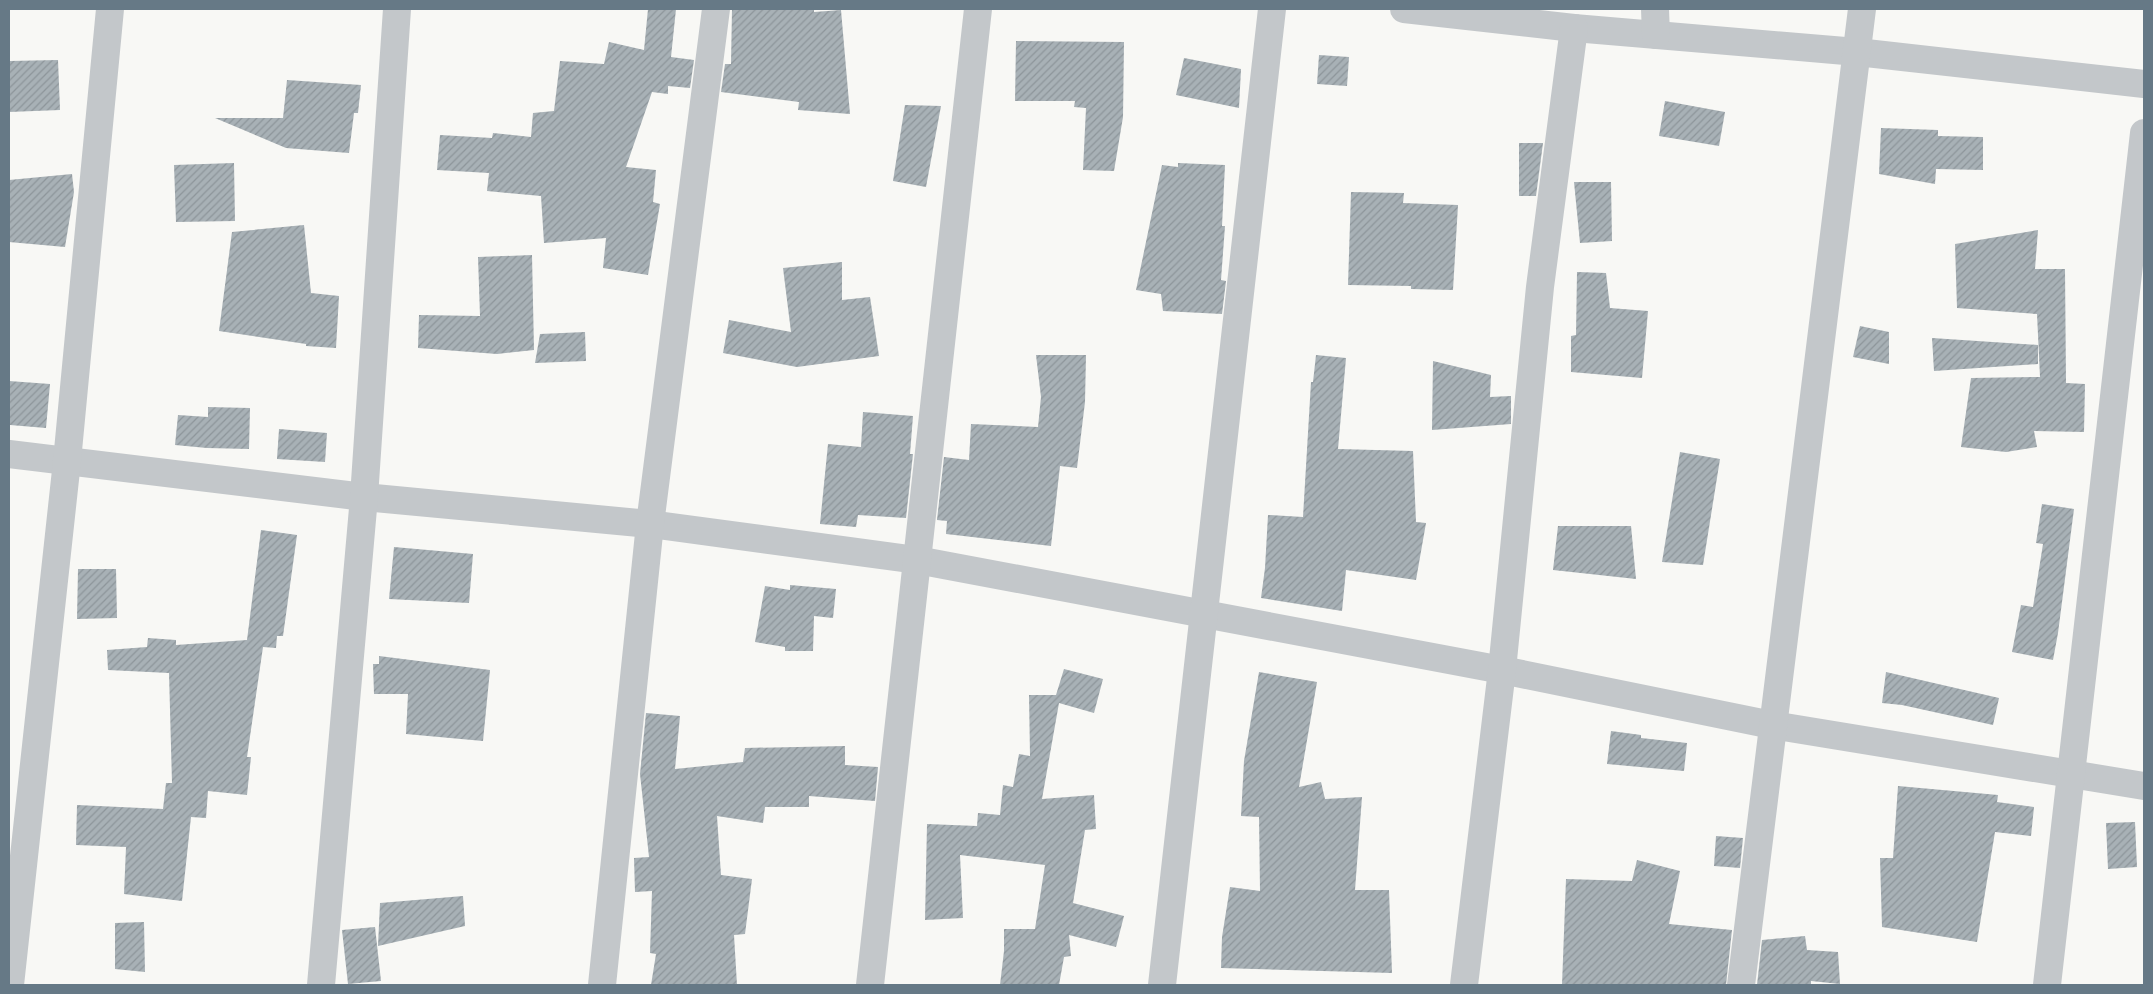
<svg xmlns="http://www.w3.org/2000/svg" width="2153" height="994" font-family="'Source Sans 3',sans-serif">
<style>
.building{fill:url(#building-hatch)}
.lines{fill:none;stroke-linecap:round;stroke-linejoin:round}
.minor{stroke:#c3c7ca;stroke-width:28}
</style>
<defs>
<pattern id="building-hatch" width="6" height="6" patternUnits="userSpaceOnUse" patternTransform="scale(1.25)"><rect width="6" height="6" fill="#a8b1b6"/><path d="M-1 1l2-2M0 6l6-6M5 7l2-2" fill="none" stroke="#8d959a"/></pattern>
</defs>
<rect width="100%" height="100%" fill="#f8f8f5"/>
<!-- building -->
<g class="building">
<path d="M 648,9 L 676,9 L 671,57 L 694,60 L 690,88 L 668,86 L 668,94 L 652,92 L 626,167 L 656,170 L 653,202 L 660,204 L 648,275 L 603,268 L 606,238 L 544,243 L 541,196 L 487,191 L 489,173 L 437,170 L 440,135 L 492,138 L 493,133 L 531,137 L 533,113 L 554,111 L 560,61 L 604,64 L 609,42 L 644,50 Z"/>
<path d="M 732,9 L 814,9 L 814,12 L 841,10 L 850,114 L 798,110 L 799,102 L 721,92 L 725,64 L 731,64 Z"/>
<path d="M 1016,41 L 1124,42 L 1123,117 L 1114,171 L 1083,170 L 1086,108 L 1074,107 L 1075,101 L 1015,101 Z"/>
<path d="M 1319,55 L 1349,57 L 1347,86 L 1317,84 Z"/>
<path d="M 1184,58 L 1241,69 L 1239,108 L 1176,95 Z"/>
<path d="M 58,60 L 60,110 L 9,112 L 9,61 Z"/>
<path d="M 287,80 L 361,85 L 358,113 L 354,113 L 349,153 L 286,148 L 215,118 L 283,118 Z"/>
<path d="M 1665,101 L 1725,112 L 1719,146 L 1659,136 Z"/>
<path d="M 905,105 L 941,106 L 926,187 L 893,181 Z"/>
<path d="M 1881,128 L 1938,130 L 1938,136 L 1983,137 L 1983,170 L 1936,169 L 1935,184 L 1879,174 Z"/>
<path d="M 1519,143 L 1543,143 L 1536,196 L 1519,196 Z"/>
<path d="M 234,163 L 235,221 L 176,222 L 174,165 Z"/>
<path d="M 1178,163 L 1225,165 L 1222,226 L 1225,226 L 1221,280 L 1226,281 L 1222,314 L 1163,311 L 1161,294 L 1136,290 L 1162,165 L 1178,167 Z"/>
<path d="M 72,174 L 74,192 L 65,247 L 9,242 L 9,180 Z"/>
<path d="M 1574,182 L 1611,182 L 1612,241 L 1580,243 Z"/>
<path d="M 1351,192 L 1404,193 L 1403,203 L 1458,205 L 1453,290 L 1411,289 L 1411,286 L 1348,285 Z"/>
<path d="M 304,225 L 311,293 L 339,296 L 336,348 L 306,346 L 306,344 L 219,331 L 232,232 Z"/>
<path d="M 2038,230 L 2035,269 L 2065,269 L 2066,383 L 2085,384 L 2084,432 L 2034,431 L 2037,447 L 2006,452 L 1961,447 L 1971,378 L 2040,377 L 2037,314 L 1957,308 L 1955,244 Z"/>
<path d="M 532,255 L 534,350 L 497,354 L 418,348 L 419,315 L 480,316 L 478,257 Z"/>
<path d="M 842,262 L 842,300 L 870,297 L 879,356 L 797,367 L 723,353 L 729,320 L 791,332 L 783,268 Z"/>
<path d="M 1577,272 L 1606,273 L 1610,308 L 1648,311 L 1642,378 L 1571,372 L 1571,336 L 1576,335 Z"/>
<path d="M 1860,326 L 1889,332 L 1889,364 L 1853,357 Z"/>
<path d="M 585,332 L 586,361 L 535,363 L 540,334 Z"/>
<path d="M 1932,338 L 2038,345 L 2038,364 L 1934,371 Z"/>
<path d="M 1036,355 L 1086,355 L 1085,402 L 1077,468 L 1060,466 L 1051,546 L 946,534 L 947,521 L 937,520 L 944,457 L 969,460 L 971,424 L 1038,427 L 1041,397 Z"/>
<path d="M 1316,355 L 1346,358 L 1338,449 L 1413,451 L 1416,522 L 1426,523 L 1416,580 L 1346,570 L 1342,611 L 1261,598 L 1265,568 L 1268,515 L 1303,517 L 1311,382 L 1313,382 Z"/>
<path d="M 1433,361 L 1491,375 L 1490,397 L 1511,396 L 1511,424 L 1432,430 Z"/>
<path d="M 9,381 L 50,384 L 46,428 L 10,425 Z"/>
<path d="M 208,407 L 250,408 L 249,449 L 207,448 L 175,445 L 178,415 L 208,417 Z"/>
<path d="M 863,412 L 913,416 L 910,454 L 913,454 L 906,518 L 858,515 L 856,527 L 820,524 L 828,444 L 861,447 Z"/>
<path d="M 279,429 L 327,433 L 325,462 L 277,459 Z"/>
<path d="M 1680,452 L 1720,459 L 1703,565 L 1662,562 Z"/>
<path d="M 2042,504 L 2074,509 L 2058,633 L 2053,660 L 2012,652 L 2021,605 L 2033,607 L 2043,544 L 2036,543 Z"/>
<path d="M 1558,526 L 1631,526 L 1636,579 L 1553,570 Z"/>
<path d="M 261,530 L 297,535 L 283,636 L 277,636 L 276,648 L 263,647 L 247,757 L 251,757 L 247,795 L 208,791 L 206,818 L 191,817 L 182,901 L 124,894 L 126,847 L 76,845 L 77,805 L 163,809 L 166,783 L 172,783 L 169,673 L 108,670 L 107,650 L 147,647 L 148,638 L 176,640 L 176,645 L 247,640 Z"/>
<path d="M 394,547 L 473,554 L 469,603 L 389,599 Z"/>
<path d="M 78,569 L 116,569 L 117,618 L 77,619 Z"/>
<path d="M 790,585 L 836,589 L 833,618 L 814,616 L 813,651 L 785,651 L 785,647 L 755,642 L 765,586 L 790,590 Z"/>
<path d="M 379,656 L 490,670 L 483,741 L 406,734 L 408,694 L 374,694 L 373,664 L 379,664 Z"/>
<path d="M 1064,669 L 1103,679 L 1094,713 L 1059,703 L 1042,799 L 1094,795 L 1096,829 L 1085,830 L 1073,903 L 1124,916 L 1116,947 L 1069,935 L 1071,956 L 1064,957 L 1059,985 L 1000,985 L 1004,951 L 1004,929 L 1035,929 L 1045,865 L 960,855 L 963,918 L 925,920 L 927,824 L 977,826 L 978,813 L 1000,815 L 1003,785 L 1013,787 L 1019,754 L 1030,756 L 1029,695 L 1056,695 Z"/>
<path d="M 1259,672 L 1317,682 L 1299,787 L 1321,782 L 1325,799 L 1362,797 L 1355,890 L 1389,890 L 1392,973 L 1221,968 L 1222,937 L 1230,887 L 1260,891 L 1259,817 L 1241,816 L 1244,761 Z"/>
<path d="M 1886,672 L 1999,698 L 1993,725 L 1902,705 L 1882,703 Z"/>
<path d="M 646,713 L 680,716 L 675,769 L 743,762 L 745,748 L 845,746 L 845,765 L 878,767 L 875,801 L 809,796 L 809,807 L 765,807 L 763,823 L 717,816 L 721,875 L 752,879 L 745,934 L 734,935 L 737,985 L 651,985 L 656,954 L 650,953 L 652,891 L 635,892 L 634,858 L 649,857 L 640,774 Z"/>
<path d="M 1611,731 L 1641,735 L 1641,738 L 1687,743 L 1684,771 L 1607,764 Z"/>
<path d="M 1898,786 L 1998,795 L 1997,802 L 2034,807 L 2031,836 L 1995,832 L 1977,942 L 1882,927 L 1880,858 L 1893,858 Z"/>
<path d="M 2135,822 L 2137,867 L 2108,869 L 2106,823 Z"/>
<path d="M 1716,836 L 1743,838 L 1740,868 L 1714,866 Z"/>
<path d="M 1637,860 L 1680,871 L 1669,924 L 1732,930 L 1726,985 L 1562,985 L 1566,879 L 1632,881 Z"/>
<path d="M 463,896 L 465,926 L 378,946 L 380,903 Z"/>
<path d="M 144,922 L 145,972 L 115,969 L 115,923 Z"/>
<path d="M 375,927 L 381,981 L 348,984 L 342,930 Z"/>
<path d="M 1805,936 L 1807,950 L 1838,952 L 1840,984 L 1811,981 L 1811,985 L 1757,985 L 1762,940 Z"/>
</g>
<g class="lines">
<!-- minor -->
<g class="minor">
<path d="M 1404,9 L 1574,28 L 1857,52 L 2144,84"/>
<path d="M 1655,9 L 1656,35"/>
<path d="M 9,454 L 364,497 L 650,524 L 917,560 L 1502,670 L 1772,725 L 2144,786"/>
<path d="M 10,985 L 67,461 L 110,9"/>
<path d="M 321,985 L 364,497 L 397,9"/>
<path d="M 602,985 L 650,524 L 716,9"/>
<path d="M 870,985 L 978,9"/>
<path d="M 1162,985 L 1272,9"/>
<path d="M 1464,985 L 1502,670 L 1540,287 L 1574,28"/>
<path d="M 1741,985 L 1862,9"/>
<path d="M 2047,985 L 2144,133"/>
</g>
</g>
<!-- border -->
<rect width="2153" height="994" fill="none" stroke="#667986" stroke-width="20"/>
</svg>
